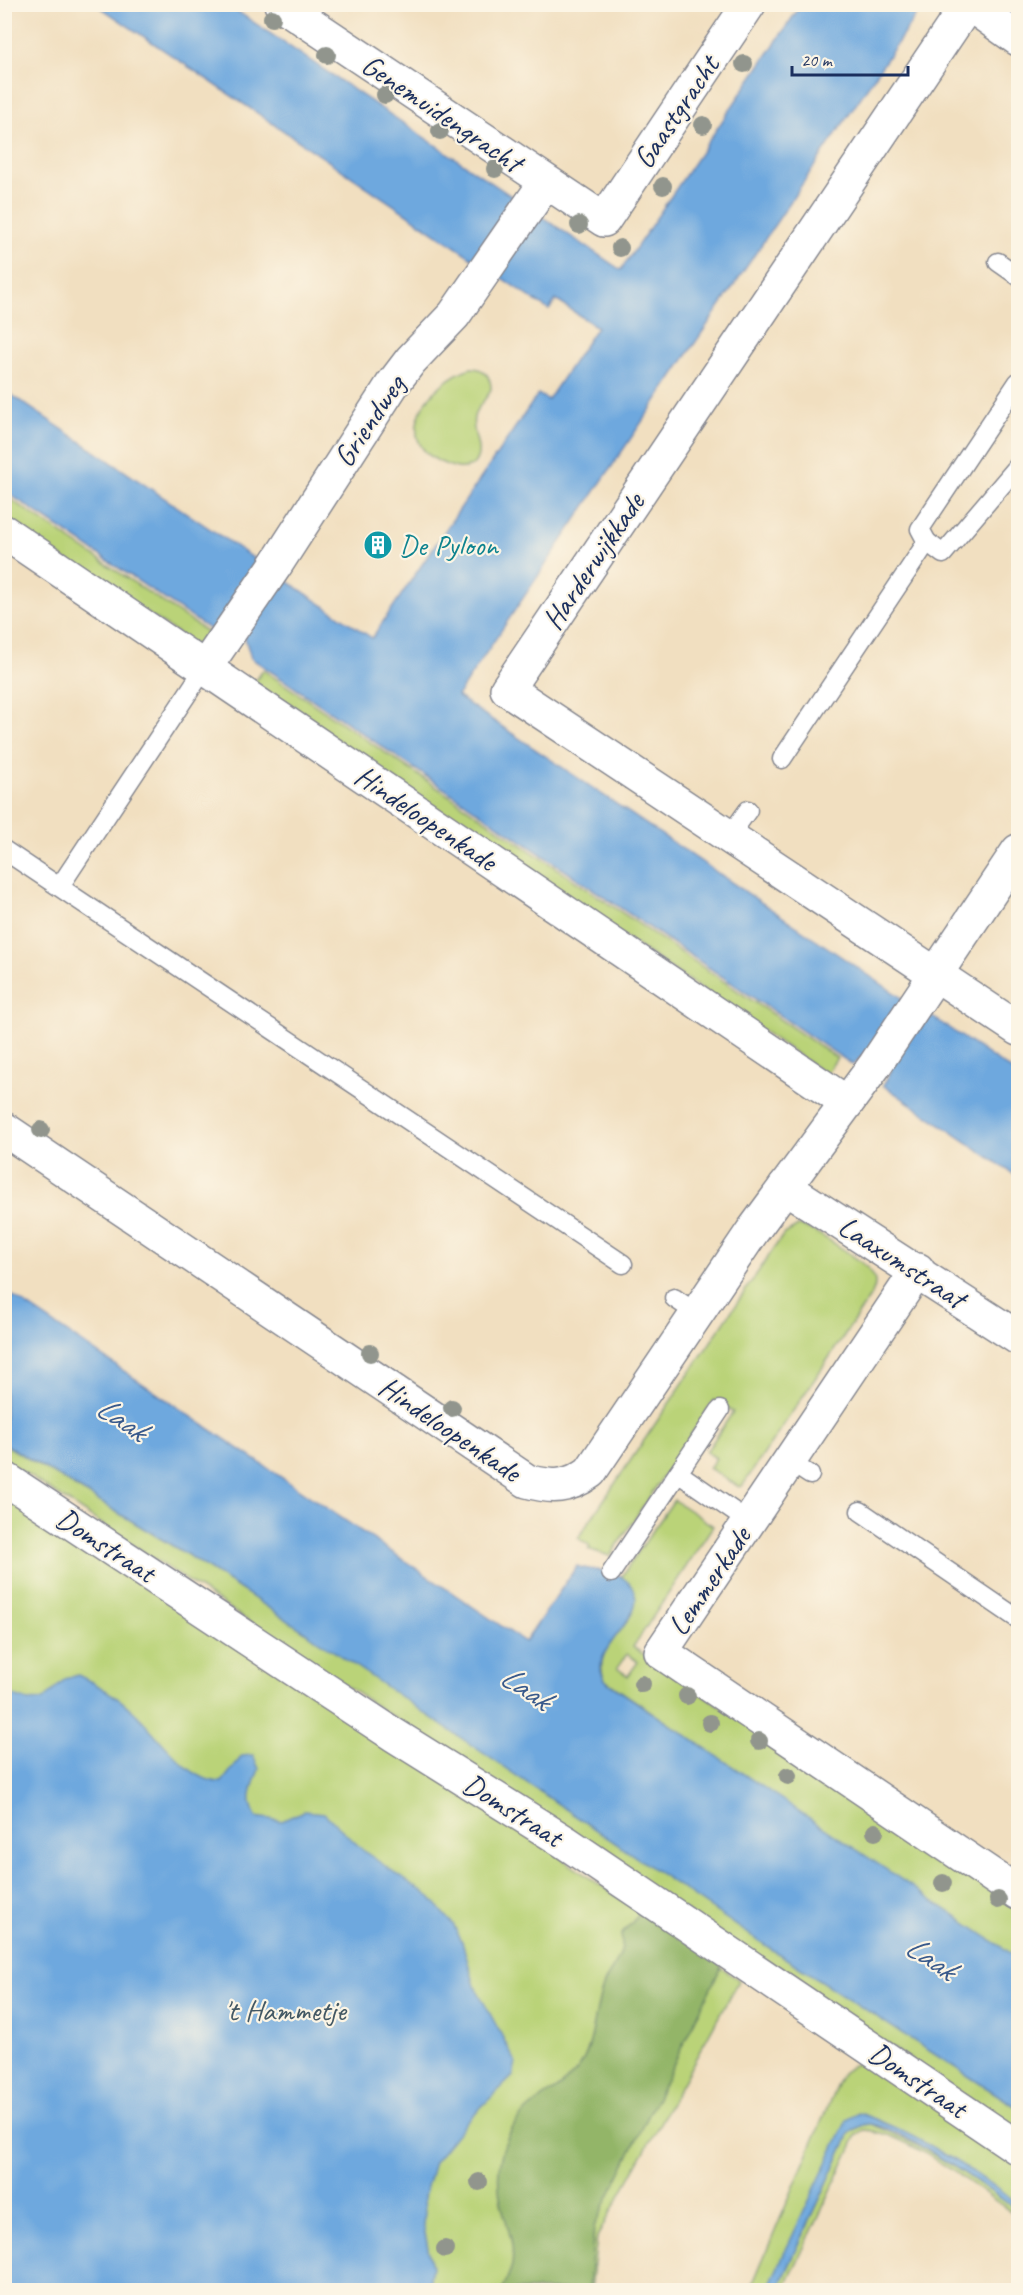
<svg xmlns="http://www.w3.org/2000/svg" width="1023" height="2295" font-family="Caveat,sans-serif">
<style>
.green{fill:#bad378;stroke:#6a816b;stroke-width:1.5;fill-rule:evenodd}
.forest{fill:#93b568;stroke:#577263;stroke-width:1.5}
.water{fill:#6ea8de;stroke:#446c9e;stroke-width:1.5}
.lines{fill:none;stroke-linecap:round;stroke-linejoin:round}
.lane-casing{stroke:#86878f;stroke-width:21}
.street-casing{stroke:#86878f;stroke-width:36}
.lane{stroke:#fff;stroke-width:18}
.street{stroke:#fff;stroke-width:33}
.tree{fill:#91958d}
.labels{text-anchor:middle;stroke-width:4.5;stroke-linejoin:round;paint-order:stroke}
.street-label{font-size:30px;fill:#1b2f5e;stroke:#fcf5e5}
.culture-label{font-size:30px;fill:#0d838f;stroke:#fcf5e5;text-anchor:start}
.park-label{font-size:30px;fill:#435864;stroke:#fcf5e5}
.water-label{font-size:32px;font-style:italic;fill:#38598b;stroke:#fcf5e5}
</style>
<rect width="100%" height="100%" fill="#fcf5e5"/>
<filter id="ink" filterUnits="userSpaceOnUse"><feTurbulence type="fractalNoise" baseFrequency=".0167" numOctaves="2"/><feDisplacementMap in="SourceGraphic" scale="12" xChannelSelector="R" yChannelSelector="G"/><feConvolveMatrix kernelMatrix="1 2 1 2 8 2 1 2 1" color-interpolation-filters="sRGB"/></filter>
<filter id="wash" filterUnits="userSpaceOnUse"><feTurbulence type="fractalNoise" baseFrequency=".008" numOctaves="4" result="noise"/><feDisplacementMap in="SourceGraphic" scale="24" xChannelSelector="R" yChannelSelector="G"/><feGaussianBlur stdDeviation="1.35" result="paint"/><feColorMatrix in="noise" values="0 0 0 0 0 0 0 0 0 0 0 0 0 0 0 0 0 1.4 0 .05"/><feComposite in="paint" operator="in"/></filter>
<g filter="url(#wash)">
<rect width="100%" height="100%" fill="#f1dfc0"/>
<!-- green -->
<g class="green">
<path d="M 471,368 C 484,368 491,376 491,389 C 487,400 477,405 474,417 C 470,436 487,450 472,466 C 461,470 455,468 445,464 C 387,441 429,381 471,368 Z"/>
<path d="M 4,495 L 207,632 L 198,647 L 5,520 Z"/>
<path d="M 263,670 L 837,1058 L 826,1074 L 253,684 Z"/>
<path d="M 798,1226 C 811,1226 863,1261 871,1272 C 876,1279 876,1287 872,1294 L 743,1485 L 739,1487 L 709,1468 L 716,1458 L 706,1452 L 733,1412 L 714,1400 L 610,1556 L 588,1549 L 590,1546 L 578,1538 L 783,1235 Z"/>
<path d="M 4,1444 L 191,1557 L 304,1631 L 848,1998 L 1018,2108 L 1018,2131 L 5,1460 Z"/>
<path d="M 5,1478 L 739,1980 L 597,2237 L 591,2290 L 5,2290 Z"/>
<path d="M 674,1500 L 713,1526 L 633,1647 L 1018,1909 L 1018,1961 L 605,1680 C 585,1638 664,1620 621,1577 ZM 627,1654 L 638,1662 L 628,1676 L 617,1668 Z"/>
<path d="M 869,2061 L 1018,2166 L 1018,2204 L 934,2150 L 859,2113 L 767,2290 L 750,2290 L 842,2073 L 855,2064 Z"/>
<path d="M 871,2124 C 924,2145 973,2177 1018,2211 L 1018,2217 C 984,2193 904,2130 864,2130 L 857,2135 L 784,2290 L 778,2290 L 850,2133 L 863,2125 Z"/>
</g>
<!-- forest -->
<path class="forest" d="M 642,1911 L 722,1965 L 594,2227 L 589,2290 L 503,2290 C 505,2282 510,2273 512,2265 C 515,2245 507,2225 502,2207 C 495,2178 499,2149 515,2124 C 531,2100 560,2092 577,2070 C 595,2047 593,2011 604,1984 C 612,1965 626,1957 621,1935 Z"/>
<!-- water -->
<g class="water">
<path d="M 97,5 L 228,5 L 621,270 L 801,5 L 923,5 L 457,696 L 883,985 L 902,998 L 919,1029 L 928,1017 L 931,1016 L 1018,1075 L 1018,1177 L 883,1085 L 892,1070 L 866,1052 L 853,1065 L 251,658 L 244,635 L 212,631 L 5,491 L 4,390 L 372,638 L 538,394 L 548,400 L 597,327 L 556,300 L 549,310 Z"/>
<path d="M 4,1290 L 525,1642 L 577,1566 C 591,1572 608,1568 622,1577 C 670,1611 575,1649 608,1683 L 1018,1958 L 1018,2108 L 768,1947 L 304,1631 L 191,1557 L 5,1444 Z"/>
<path d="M 78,1675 C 97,1684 117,1696 133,1711 C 158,1733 186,1782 222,1782 L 242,1756 L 253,1755 L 259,1769 C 252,1790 246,1796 256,1817 L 282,1821 L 303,1811 L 324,1813 L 365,1852 L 430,1897 L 453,1924 L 462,1942 L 475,1986 L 516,2062 L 513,2076 L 467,2121 L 434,2162 L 424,2197 L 425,2214 L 423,2223 L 432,2268 L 430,2277 L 432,2290 L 5,2290 L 5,1685 L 11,1695 L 28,1701 L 43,1700 L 65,1679 Z"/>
<path d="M 859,2113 C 912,2131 973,2170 1018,2204 L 1018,2211 C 990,2190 903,2128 871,2124 C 863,2123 856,2128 850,2133 L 778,2290 L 767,2290 L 847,2120 Z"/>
</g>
</g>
<g filter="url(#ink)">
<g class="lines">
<!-- lane casing -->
<g class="lane-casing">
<g id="lane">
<path d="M 998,262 L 1018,276"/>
<path d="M 927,542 L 920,529 L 1018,382"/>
<path d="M 782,759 L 927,542 L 943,554 L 1018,466"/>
<path d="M 728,838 L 748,810"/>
<path d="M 4,850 L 623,1264"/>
<path d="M 60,886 L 204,669"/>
<path d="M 674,1298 L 698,1314"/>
<path d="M 790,1462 L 810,1475"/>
<path d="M 678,1473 L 720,1410"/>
<path d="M 860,1511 L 1018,1619"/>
<path d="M 611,1573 L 678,1473 L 749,1522"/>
</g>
</g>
<!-- street casing -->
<g class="street-casing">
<g id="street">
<path d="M 281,4 L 604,220 L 749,4"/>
<path d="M 968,4 L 507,689 L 1018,1029"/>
<path d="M 969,4 L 1018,39"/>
<path d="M 4,532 L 847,1103"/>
<path d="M 204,669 L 275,566 L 392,385 L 411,360 L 454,315 L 546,182"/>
<path d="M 4,1129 L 527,1481 C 552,1488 568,1488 590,1472 L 752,1232 L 875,1065 L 1018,851"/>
<path d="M 785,1187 L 1018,1338"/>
<path d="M 918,1270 L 661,1652 L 1018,1893"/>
<path d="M 4,1478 L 394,1735 L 565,1842 L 1018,2148"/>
</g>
</g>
<!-- lane -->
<use href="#lane" class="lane"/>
<!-- street -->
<use href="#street" class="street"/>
</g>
<!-- trees -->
<g class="tree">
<circle cx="272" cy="18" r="9"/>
<circle cx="327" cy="55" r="9"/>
<circle cx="744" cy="64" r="9"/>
<circle cx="385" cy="95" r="9"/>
<circle cx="703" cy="125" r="9"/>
<circle cx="440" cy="131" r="9"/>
<circle cx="495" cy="169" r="9"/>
<circle cx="663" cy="186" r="9"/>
<circle cx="579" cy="225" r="9"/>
<circle cx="620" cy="248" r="9"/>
<circle cx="41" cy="1130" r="9"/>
<circle cx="370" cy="1353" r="9"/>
<circle cx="452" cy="1408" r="9"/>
<circle cx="642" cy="1684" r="9"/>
<circle cx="687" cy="1696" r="9"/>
<circle cx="710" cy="1723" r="9"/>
<circle cx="759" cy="1741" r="9"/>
<circle cx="788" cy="1776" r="9"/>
<circle cx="875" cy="1832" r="9"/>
<circle cx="943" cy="1883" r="9"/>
<circle cx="998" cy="1900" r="9"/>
<circle cx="479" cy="2182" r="9"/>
<circle cx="445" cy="2249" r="9"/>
</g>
</g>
<!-- icons -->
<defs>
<g id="building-disc" transform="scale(1.5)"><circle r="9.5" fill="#0f9aa8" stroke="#fcf5e5"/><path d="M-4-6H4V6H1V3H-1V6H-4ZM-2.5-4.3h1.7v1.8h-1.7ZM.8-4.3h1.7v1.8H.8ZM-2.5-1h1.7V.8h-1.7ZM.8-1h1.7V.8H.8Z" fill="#fff"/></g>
</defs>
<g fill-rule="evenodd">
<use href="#building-disc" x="378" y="545"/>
</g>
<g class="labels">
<!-- street labels -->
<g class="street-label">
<text transform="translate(676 112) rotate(-56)" y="10">Gaastgracht</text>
<text transform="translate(442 113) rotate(34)" y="10">Genemuidengracht</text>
<text transform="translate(369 421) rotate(-56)" y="10">Griendweg</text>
<text transform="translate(593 561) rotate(-56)" y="10">Harderwijkkade</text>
<text transform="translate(426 818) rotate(34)" y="10">Hindeloopenkade</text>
<text transform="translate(902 1262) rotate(33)" y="10">Laaxumstraat</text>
<text transform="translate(450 1429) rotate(34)" y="10">Hindeloopenkade</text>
<text transform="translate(106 1545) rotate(33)" y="10">Domstraat</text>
<text transform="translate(709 1581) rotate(-56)" y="10">Lemmerkade</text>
<text transform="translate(513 1810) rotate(32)" y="10">Domstraat</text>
<text transform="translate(918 2080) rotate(34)" y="10">Domstraat</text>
</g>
<!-- culture labels -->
<g class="culture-label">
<text x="399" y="555">De Pyloon</text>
</g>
<!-- park labels -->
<g class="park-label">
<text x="285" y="2020">'t Hammetje</text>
</g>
<!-- water labels -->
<g class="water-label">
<text transform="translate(122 1418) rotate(34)" y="11">Laak</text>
<text transform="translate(526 1687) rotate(34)" y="11">Laak</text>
<text transform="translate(931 1957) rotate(34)" y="11">Laak</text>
</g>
</g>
<!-- margin -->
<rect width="1023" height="2295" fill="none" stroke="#fcf5e5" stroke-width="24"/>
<!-- scale -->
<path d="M792 66v9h116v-9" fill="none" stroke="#1b2f5e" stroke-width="3"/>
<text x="801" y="66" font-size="18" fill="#1b2f5e" stroke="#fcf5e5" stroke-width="4.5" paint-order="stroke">20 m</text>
</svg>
